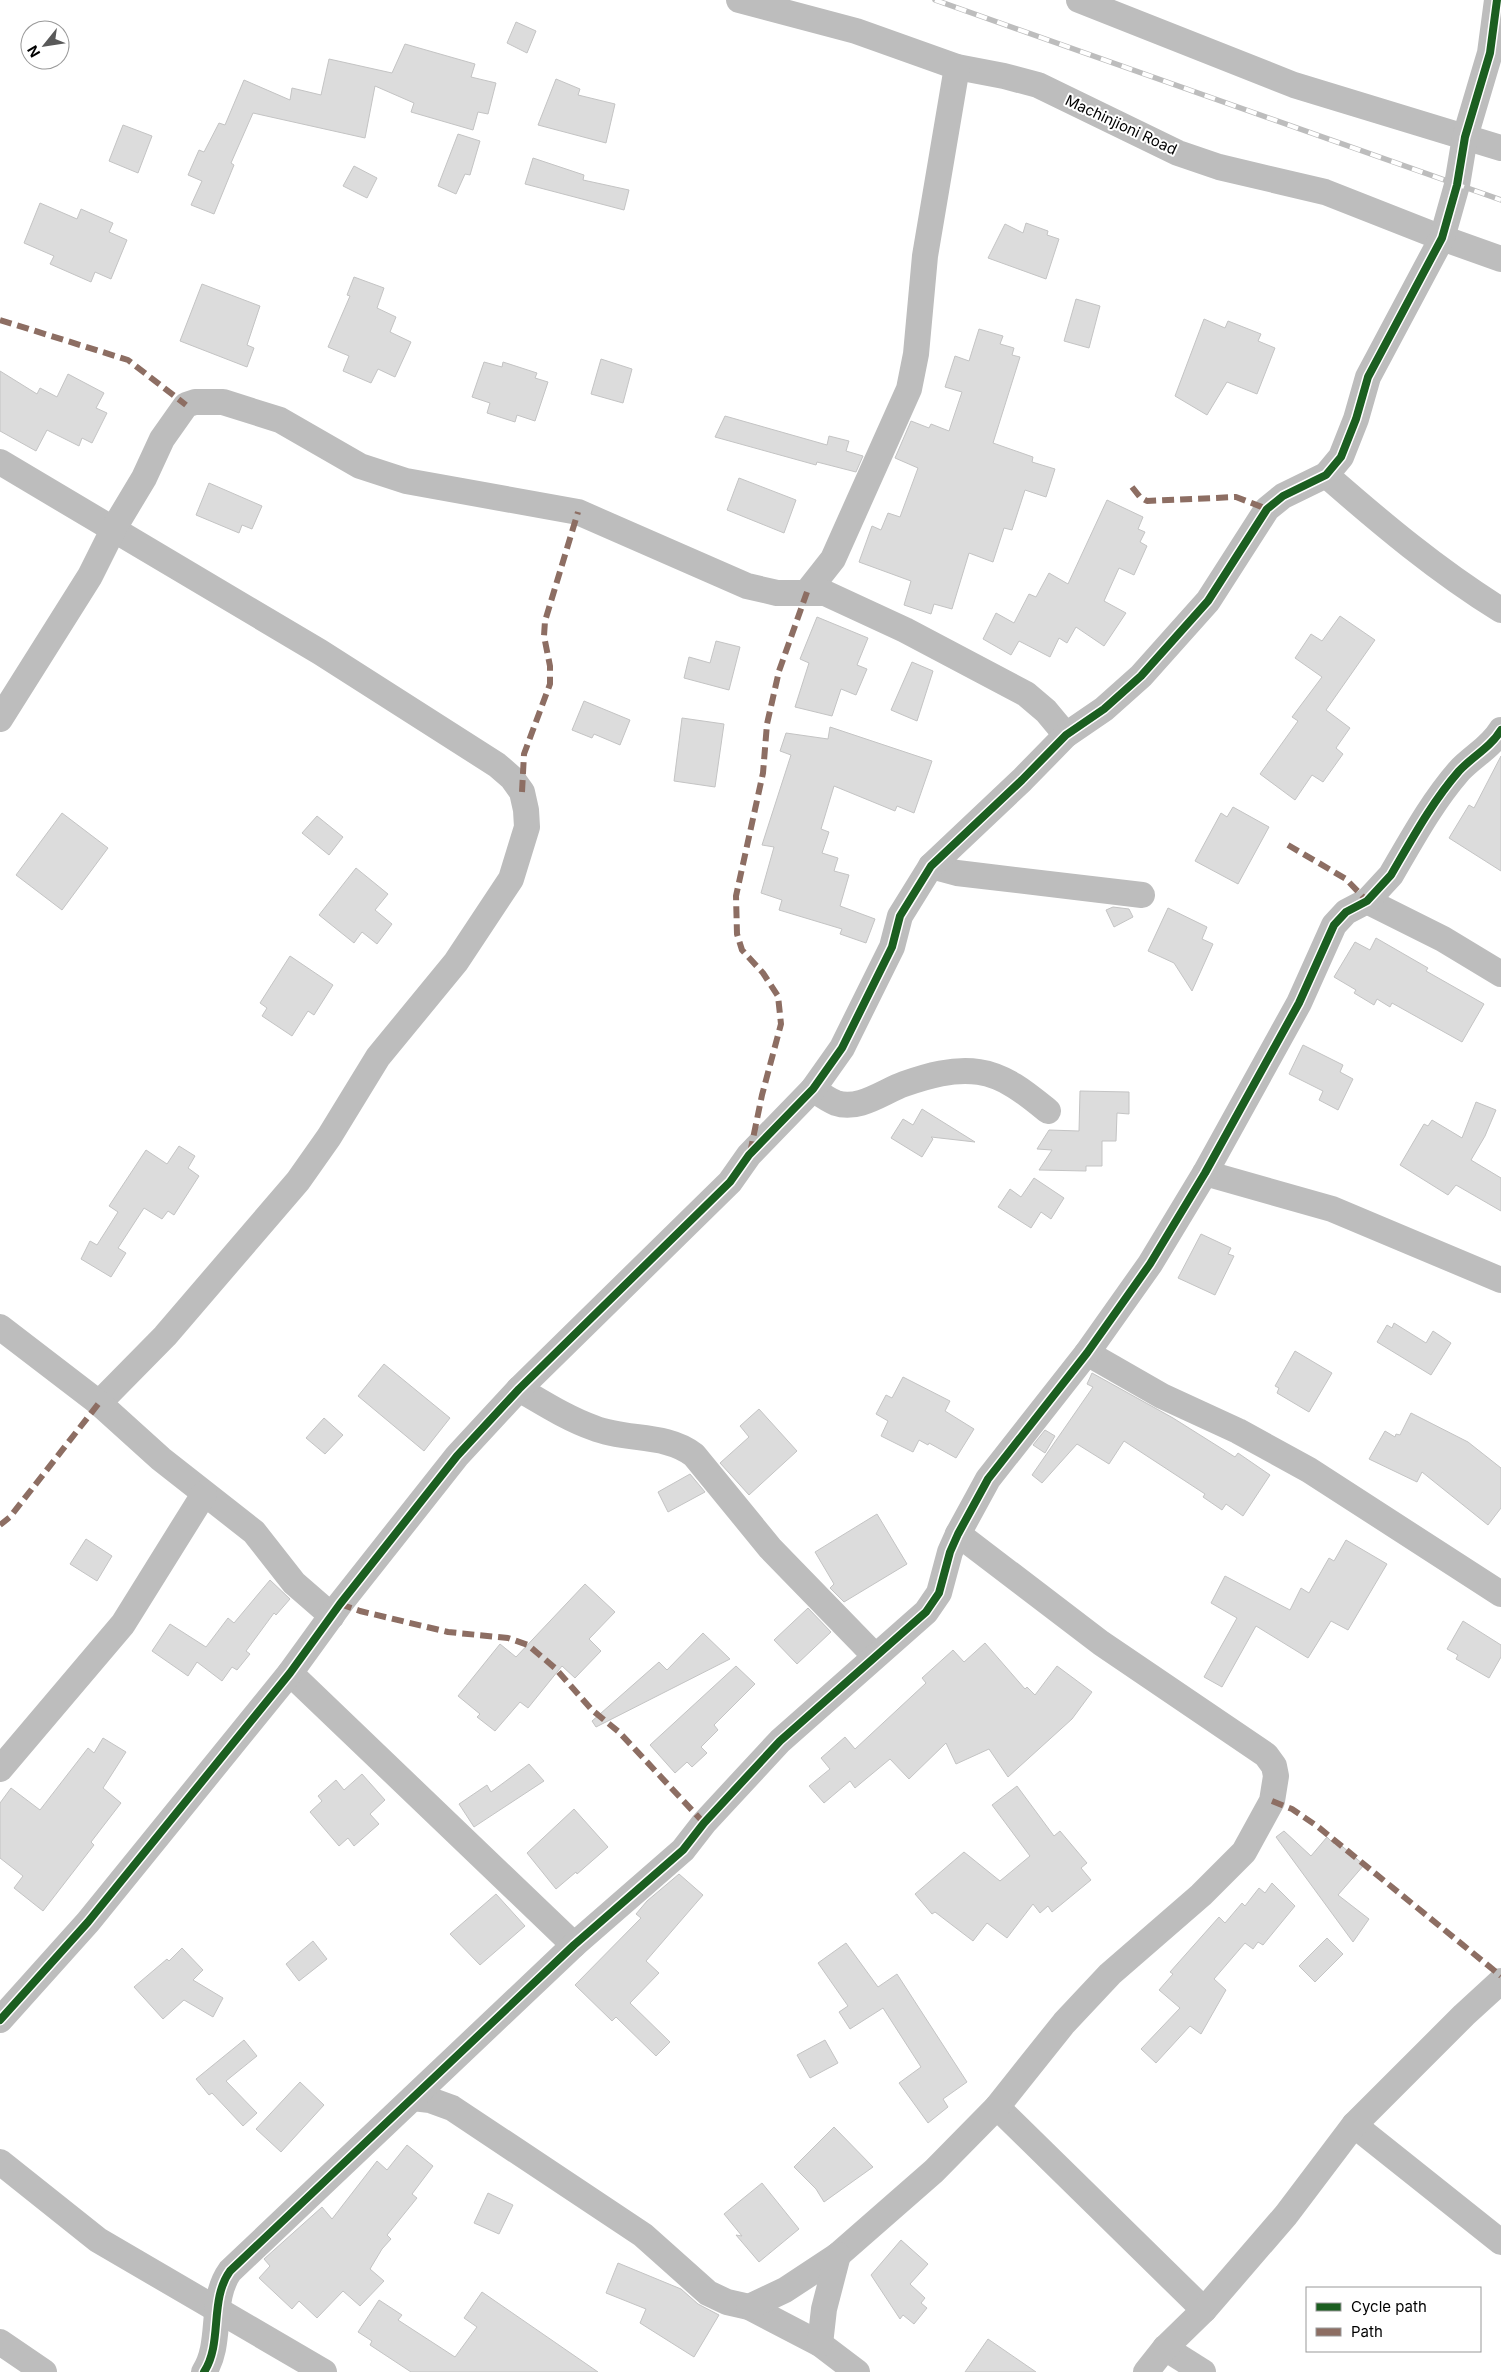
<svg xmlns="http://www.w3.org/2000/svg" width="1501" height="2372" font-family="Inter,sans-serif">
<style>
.building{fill:#dcdcdc;stroke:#c4c4c4}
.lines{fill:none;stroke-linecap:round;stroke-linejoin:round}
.minor{stroke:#bdbdbd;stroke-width:26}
.rail-casing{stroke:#bdbdbd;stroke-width:5.5}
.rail{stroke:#fff;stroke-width:4;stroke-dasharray:11;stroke-linecap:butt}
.quiet{stroke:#8d6e63;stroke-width:6;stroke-dasharray:12 6;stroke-linecap:butt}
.cycleway-casing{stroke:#fff;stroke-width:11}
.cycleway{stroke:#1b5e20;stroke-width:8}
.labels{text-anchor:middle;stroke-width:4;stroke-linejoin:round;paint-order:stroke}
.street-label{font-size:15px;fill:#000;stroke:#fff}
</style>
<rect width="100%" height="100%" fill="#fff"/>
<!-- building -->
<g class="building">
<path d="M 516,22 L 536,31 L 527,53 L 507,43 Z"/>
<path d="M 405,44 L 475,64 L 471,77 L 496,83 L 488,114 L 478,112 L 473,130 L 411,112 L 414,103 L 375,86 L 365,138 L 253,113 L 231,163 L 234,165 L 214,214 L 191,205 L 202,181 L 188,175 L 199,150 L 204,152 L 219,123 L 225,125 L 244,80 L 290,100 L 292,88 L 321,95 L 329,59 L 392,73 Z"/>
<path d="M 556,79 L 580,89 L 578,95 L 615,104 L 606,143 L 538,125 Z"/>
<path d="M 123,125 L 152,136 L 138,173 L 109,161 Z"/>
<path d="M 458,134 L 480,141 L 470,175 L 465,174 L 456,194 L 438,186 Z"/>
<path d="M 533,158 L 584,175 L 583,180 L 629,190 L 624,210 L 525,184 Z"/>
<path d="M 354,166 L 377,178 L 367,198 L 343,186 Z"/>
<path d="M 40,203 L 77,219 L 81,209 L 113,223 L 109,232 L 127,240 L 111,279 L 95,272 L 91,282 L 50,264 L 54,256 L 24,243 Z"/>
<path d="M 1026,223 L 1048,231 L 1047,235 L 1059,239 L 1046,279 L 988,258 L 1005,224 L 1023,233 Z"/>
<path d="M 354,277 L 384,288 L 377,308 L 396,317 L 390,332 L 411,342 L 395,377 L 378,369 L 371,383 L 343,371 L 349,356 L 328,347 L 350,296 L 347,295 Z"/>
<path d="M 202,284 L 260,306 L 247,345 L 254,348 L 247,367 L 180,341 Z"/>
<path d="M 1076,299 L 1100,306 L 1089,348 L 1064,341 Z"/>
<path d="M 1204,319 L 1225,328 L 1228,321 L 1261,334 L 1258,341 L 1275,348 L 1257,394 L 1227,382 L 1207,415 L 1175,396 Z"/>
<path d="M 979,329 L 1003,336 L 1000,344 L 1014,348 L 1012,355 L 1020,357 L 993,443 L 1033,457 L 1032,462 L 1055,469 L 1046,497 L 1025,490 L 1012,530 L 1004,528 L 993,562 L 969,553 L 952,609 L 934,604 L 931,614 L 904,605 L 911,581 L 859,562 L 872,526 L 881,530 L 888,513 L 900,517 L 918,468 L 895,458 L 911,421 L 929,428 L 931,424 L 949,431 L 962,392 L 945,387 L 955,356 L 969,361 Z"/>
<path d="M 601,359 L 632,369 L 623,403 L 591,394 Z"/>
<path d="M 484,362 L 502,367 L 503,362 L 537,373 L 535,378 L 548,382 L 535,421 L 517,415 L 515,422 L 487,413 L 490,403 L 472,397 Z"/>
<path d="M 0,371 L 37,394 L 40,388 L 57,397 L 68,374 L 104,393 L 96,408 L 107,413 L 92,443 L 82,438 L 79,446 L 47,430 L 36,451 L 0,431 Z"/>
<path d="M 725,416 L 827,445 L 829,436 L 849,441 L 846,451 L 863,456 L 856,472 L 817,462 L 816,465 L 715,437 Z"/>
<path d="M 739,478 L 796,500 L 784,533 L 727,510 Z"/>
<path d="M 209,483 L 262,506 L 252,529 L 242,525 L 239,533 L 196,515 Z"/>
<path d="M 1107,500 L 1143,517 L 1138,529 L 1145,532 L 1140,542 L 1147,546 L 1134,575 L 1119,568 L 1104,601 L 1126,613 L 1104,646 L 1076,627 L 1067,643 L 1059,638 L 1050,657 L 1019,641 L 1011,655 L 983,639 L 996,613 L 1014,623 L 1029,594 L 1036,597 L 1049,573 L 1068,584 Z"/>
<path d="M 1340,616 L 1375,640 L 1326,710 L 1350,728 L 1336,748 L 1343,754 L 1323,782 L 1312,775 L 1295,800 L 1260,774 L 1298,721 L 1292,717 L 1322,677 L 1295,658 L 1311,634 L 1322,641 Z"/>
<path d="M 817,617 L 868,638 L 857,665 L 867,669 L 856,695 L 841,689 L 832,716 L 795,707 L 809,663 L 800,659 Z"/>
<path d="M 716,641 L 740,647 L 729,690 L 684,678 L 689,657 L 710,663 Z"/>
<path d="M 912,662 L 933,671 L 917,721 L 891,710 Z"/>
<path d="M 584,701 L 630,720 L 620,745 L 594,734 L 592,738 L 572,730 Z"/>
<path d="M 682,718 L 724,724 L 715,787 L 674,781 Z"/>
<path d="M 830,727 L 932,761 L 914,813 L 897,806 L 895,811 L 834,786 L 821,829 L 829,832 L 822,853 L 838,858 L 834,871 L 849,875 L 840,906 L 875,919 L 866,943 L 840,934 L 842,929 L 779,910 L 782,900 L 761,893 L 774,847 L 762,845 L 791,755 L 780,751 L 786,733 L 828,739 Z"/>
<path d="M 1501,756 L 1501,871 L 1449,838 L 1469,805 L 1474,808 Z"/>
<path d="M 1233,807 L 1269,827 L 1238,884 L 1195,861 L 1221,813 L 1227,817 Z"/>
<path d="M 62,813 L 108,848 L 62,910 L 16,875 Z"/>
<path d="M 317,816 L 343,837 L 329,855 L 302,833 Z"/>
<path d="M 356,868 L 388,894 L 375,910 L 392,924 L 377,944 L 362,932 L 354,943 L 319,915 Z"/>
<path d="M 1113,907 L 1129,909 L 1133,917 L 1114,927 L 1106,910 Z"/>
<path d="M 1168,908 L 1207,927 L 1202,939 L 1213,944 L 1192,991 L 1174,963 L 1148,951 Z"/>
<path d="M 1376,938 L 1428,968 L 1426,971 L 1484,1004 L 1462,1042 L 1392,1003 L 1390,1007 L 1377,999 L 1374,1005 L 1354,993 L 1356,990 L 1334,977 L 1355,942 L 1370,950 Z"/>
<path d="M 290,956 L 333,985 L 314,1015 L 308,1011 L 292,1036 L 262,1016 L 267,1008 L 260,1003 Z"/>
<path d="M 1303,1045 L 1343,1065 L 1340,1072 L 1353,1079 L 1338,1110 L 1319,1100 L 1323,1091 L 1289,1074 Z"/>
<path d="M 1080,1091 L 1129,1092 L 1129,1114 L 1117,1113 L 1116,1141 L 1102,1141 L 1102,1166 L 1086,1166 L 1086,1171 L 1039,1170 L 1052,1150 L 1037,1149 L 1049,1130 L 1079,1131 Z"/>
<path d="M 1476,1102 L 1496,1110 L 1485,1136 L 1471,1160 L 1501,1178 L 1501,1211 L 1456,1185 L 1448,1195 L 1400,1165 L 1424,1124 L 1428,1126 L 1432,1120 L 1462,1138 Z"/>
<path d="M 922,1109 L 975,1142 L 931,1137 L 933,1139 L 922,1157 L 891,1138 L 903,1119 L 913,1125 Z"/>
<path d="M 179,1146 L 195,1156 L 188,1168 L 199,1176 L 174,1215 L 168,1211 L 162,1219 L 144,1208 L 118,1248 L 126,1253 L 111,1277 L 81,1259 L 90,1241 L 97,1245 L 118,1212 L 109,1206 L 146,1150 L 167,1164 Z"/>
<path d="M 1034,1178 L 1064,1198 L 1051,1219 L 1041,1212 L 1031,1228 L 998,1207 L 1010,1189 L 1021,1197 Z"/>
<path d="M 1201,1234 L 1231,1248 L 1228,1254 L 1234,1256 L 1215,1295 L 1178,1278 Z"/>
<path d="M 1394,1323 L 1426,1343 L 1433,1331 L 1451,1343 L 1431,1375 L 1377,1342 L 1387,1325 L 1392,1328 Z"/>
<path d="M 1295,1351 L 1332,1373 L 1309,1412 L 1277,1393 L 1279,1388 L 1275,1386 Z"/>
<path d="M 384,1364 L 450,1418 L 424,1451 L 358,1396 Z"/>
<path d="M 1092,1373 L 1173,1418 L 1235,1457 L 1238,1453 L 1270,1475 L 1243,1516 L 1226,1504 L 1222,1510 L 1203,1497 L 1205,1494 L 1124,1441 L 1109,1464 L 1077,1444 L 1042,1483 L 1032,1475 L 1093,1387 L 1087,1384 Z"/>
<path d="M 903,1377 L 950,1401 L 945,1411 L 974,1429 L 956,1458 L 929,1443 L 928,1445 L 919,1440 L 913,1452 L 881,1436 L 888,1421 L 876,1414 L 886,1395 L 892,1398 Z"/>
<path d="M 759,1409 L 797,1451 L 749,1495 L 720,1463 L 749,1437 L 740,1426 Z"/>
<path d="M 1411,1413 L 1468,1442 L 1501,1468 L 1501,1508 L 1488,1525 L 1422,1472 L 1417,1482 L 1369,1459 L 1385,1431 L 1395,1437 L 1396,1434 L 1400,1435 Z"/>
<path d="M 324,1418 L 343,1435 L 325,1454 L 306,1438 Z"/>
<path d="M 1045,1430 L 1055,1436 L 1045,1453 L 1033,1445 Z"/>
<path d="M 690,1474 L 705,1492 L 668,1512 L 658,1492 Z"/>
<path d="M 877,1514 L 907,1564 L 844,1602 L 830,1588 L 834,1584 L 815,1552 Z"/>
<path d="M 86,1539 L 112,1556 L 97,1581 L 70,1564 Z"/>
<path d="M 1346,1540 L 1387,1564 L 1348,1630 L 1331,1621 L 1308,1658 L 1256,1626 L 1222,1687 L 1204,1677 L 1237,1618 L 1211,1603 L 1225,1576 L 1290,1610 L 1301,1588 L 1309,1593 L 1329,1558 L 1334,1561 Z"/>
<path d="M 270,1580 L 290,1599 L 276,1615 L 274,1613 L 246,1651 L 250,1654 L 237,1670 L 232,1667 L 222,1681 L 197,1662 L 188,1676 L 152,1651 L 170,1624 L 206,1647 L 228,1618 L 234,1623 Z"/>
<path d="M 585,1584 L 615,1612 L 589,1639 L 601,1651 L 575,1678 L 562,1666 L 528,1708 L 520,1702 L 495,1731 L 477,1717 L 480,1714 L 458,1696 L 500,1644 L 516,1657 Z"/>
<path d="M 808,1608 L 831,1632 L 797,1664 L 774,1640 Z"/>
<path d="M 1463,1621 L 1501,1645 L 1501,1657 L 1489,1678 L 1456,1659 L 1458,1655 L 1447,1649 Z"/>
<path d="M 703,1633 L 730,1659 L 596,1727 L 592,1721 L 659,1662 L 667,1670 Z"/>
<path d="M 985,1643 L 1025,1689 L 1027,1687 L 1035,1695 L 1057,1666 L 1092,1692 L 1072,1719 L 1008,1777 L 989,1749 L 956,1764 L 946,1743 L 909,1779 L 890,1759 L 855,1788 L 850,1781 L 824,1803 L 809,1786 L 830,1769 L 821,1758 L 845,1737 L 855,1749 L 926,1683 L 922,1678 L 953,1650 L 964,1662 Z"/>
<path d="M 736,1666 L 755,1684 L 714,1725 L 718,1730 L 701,1747 L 707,1753 L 692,1767 L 687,1762 L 675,1773 L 650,1745 Z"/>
<path d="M 103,1738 L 126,1752 L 103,1788 L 121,1803 L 91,1842 L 94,1845 L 43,1911 L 14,1888 L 23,1876 L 0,1858 L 0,1803 L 11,1788 L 40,1810 L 88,1748 L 94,1753 Z"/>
<path d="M 529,1764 L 544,1781 L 474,1827 L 459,1804 L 487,1785 L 491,1792 Z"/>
<path d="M 362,1774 L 385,1800 L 370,1814 L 379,1824 L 354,1846 L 348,1838 L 339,1846 L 310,1812 L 322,1801 L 318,1796 L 336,1780 L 344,1790 Z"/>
<path d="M 1017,1786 L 1054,1836 L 1060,1831 L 1087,1863 L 1081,1868 L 1091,1880 L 1052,1912 L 1048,1906 L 1040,1913 L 1033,1904 L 1007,1938 L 987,1923 L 973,1941 L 935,1912 L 932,1914 L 915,1894 L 964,1852 L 1000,1881 L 1030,1856 L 992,1805 Z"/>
<path d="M 574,1809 L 608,1847 L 577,1874 L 576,1872 L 556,1889 L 527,1853 Z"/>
<path d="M 1284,1831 L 1311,1856 L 1327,1837 L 1334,1844 L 1336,1841 L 1364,1865 L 1338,1895 L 1369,1919 L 1353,1942 L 1276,1837 Z"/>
<path d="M 679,1874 L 703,1895 L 646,1961 L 659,1973 L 630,2003 L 670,2042 L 656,2056 L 616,2017 L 612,2021 L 575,1985 L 641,1918 L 636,1914 L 647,1901 Z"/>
<path d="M 1272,1883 L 1295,1906 L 1263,1945 L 1258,1942 L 1253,1949 L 1245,1943 L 1214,1979 L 1226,1990 L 1201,2034 L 1190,2026 L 1156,2063 L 1141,2049 L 1180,2008 L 1159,1990 L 1173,1974 L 1170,1972 L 1219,1917 L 1225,1923 L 1242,1903 L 1245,1906 L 1259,1888 L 1265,1893 Z"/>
<path d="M 496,1894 L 525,1926 L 480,1965 L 450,1934 Z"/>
<path d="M 1327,1938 L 1343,1954 L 1315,1982 L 1299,1966 Z"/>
<path d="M 313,1941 L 327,1959 L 299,1981 L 286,1964 Z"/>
<path d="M 846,1943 L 878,1987 L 897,1974 L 967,2082 L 943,2099 L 948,2107 L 928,2123 L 899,2083 L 921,2067 L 883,2008 L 850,2029 L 839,2012 L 848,2006 L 818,1963 Z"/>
<path d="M 182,1948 L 203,1970 L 193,1980 L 223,1998 L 213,2017 L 184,2000 L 163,2019 L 134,1987 L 167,1959 L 169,1961 Z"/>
<path d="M 244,2040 L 257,2056 L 226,2081 L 257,2113 L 243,2126 L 212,2093 L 209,2095 L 196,2079 Z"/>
<path d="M 825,2040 L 838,2063 L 810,2078 L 797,2055 Z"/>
<path d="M 300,2082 L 324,2105 L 281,2152 L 256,2129 Z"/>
<path d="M 834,2127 L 873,2167 L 824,2202 L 816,2189 L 794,2167 Z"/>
<path d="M 407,2145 L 433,2166 L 412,2194 L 417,2198 L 387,2235 L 391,2239 L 382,2249 L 370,2269 L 384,2281 L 360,2306 L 343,2291 L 317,2318 L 299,2301 L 292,2309 L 259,2278 L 270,2266 L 264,2259 L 322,2207 L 332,2219 L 377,2161 L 387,2170 Z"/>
<path d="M 762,2183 L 799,2229 L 759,2262 L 736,2235 L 742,2236 L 724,2214 Z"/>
<path d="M 488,2193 L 513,2205 L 499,2234 L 474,2223 Z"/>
<path d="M 901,2240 L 928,2264 L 910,2284 L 925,2298 L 921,2303 L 927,2308 L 914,2324 L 903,2315 L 900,2319 L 871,2275 Z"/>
<path d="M 618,2263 L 681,2289 L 698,2304 L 719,2315 L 694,2357 L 640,2323 L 646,2309 L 606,2293 Z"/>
<path d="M 482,2292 L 598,2372 L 411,2372 L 370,2345 L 372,2341 L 358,2332 L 379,2300 L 402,2315 L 398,2320 L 455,2357 L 477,2327 L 464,2318 Z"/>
<path d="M 988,2339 L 1036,2372 L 965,2372 Z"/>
</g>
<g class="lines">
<!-- minor -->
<g class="minor">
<path d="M 739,0 L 856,31 L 957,67 L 1004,76 L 1038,85 L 1178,153 L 1219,167 L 1325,192 L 1442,238 L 1501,259"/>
<path d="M 1079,0 L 1294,85 L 1501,148"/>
<path d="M 0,462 L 320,652 L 497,765 L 512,778 L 522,792 L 526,810 L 527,827 L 511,879 L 456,962 L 378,1057 L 329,1137 L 298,1181 L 165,1336 L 99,1403"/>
<path d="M 1326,475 C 1382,524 1438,571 1501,610"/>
<path d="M 807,592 L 833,559 L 909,389 L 916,354 L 925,256 L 957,67"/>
<path d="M 0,719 L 90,576 L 114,528 L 144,478 L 162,439 L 186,405 L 195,402 L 223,402 L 280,420 L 360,466 L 406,481 L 578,512 L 747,586 L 777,593 L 825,593 L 905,630 L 1026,694 L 1046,711 L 1066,735"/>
<path d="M 931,866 L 957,873 L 1142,895"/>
<path d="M 1367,901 L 1443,939 L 1501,974"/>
<path d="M 813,1089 C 820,1094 828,1100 836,1103 C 859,1111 884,1091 904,1084 C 927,1076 954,1068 979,1072 C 1006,1076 1027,1094 1048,1111"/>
<path d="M 1205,1173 L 1332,1209 L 1501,1280"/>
<path d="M 0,1327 L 99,1403 L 161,1459 L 254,1532 L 294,1583 L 332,1616"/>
<path d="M 1087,1353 L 1162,1396 L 1238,1431 L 1309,1470 L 1501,1594"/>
<path d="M 519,1389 C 543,1403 568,1419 594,1428 C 626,1441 666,1433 694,1455 L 770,1548 L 875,1656"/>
<path d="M 290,1673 L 574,1945"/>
<path d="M 0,1769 L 123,1624 L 204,1494"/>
<path d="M 0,2020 L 88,1922 L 290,1673 L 340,1604 L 457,1456 L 519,1389 L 730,1182 L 749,1155 L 813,1089 L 842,1048 L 892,947 L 900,916 L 931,866 L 1022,780 L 1066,735 L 1104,709 L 1141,676 L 1208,601 L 1267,509 L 1283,496 L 1326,475 L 1341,457 L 1356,419 L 1368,377 L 1442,238 L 1457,185 L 1465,137 L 1490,53 L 1497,0"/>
<path d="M 413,2098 L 430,2100 L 452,2108 L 643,2235 L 708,2293 L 727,2302 L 749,2307 L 820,2344 L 857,2372"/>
<path d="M 997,2107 L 1204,2310"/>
<path d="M 1354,2125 L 1501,2242"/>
<path d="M 0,2162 L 98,2240 L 324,2372"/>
<path d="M 749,2307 L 785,2290 L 838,2255 L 934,2171 L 997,2107 L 1064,2023 L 1110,1974 L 1201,1895 L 1244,1852 L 1272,1801 L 1276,1776 L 1274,1766 L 1266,1755 L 1101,1643 L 958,1534"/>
<path d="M 0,2342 L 44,2372"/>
<path d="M 820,2344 L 824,2309 L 838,2255"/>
<path d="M 1165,2348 L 1203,2372"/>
<path d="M 204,2372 C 223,2343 209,2300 230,2271 L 574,1945 L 683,1850 L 704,1823 L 780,1741 L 926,1612 L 939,1593 L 950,1552 L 958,1534 L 988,1479 L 1087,1353 L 1150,1264 L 1205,1173 L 1299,1003 L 1334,925 L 1346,912 L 1367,901 L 1391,875 C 1412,839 1432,802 1459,771 C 1473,756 1490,748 1501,730"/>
<path d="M 1146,2372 L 1165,2348 L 1204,2310 L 1286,2215 L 1354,2125 L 1464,2015 L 1501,1981"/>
</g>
<!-- rail casing -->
<g class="rail-casing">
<path id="rail" d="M 935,0 L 1501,200"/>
</g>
<!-- rail -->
<use href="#rail" class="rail"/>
<!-- quiet -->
<g class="quiet">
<path d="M 0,320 L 128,360 L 186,405"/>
<path d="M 1132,487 L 1140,497 L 1147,501 L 1236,497 L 1267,509"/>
<path d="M 522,792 L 524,754 L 550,684 L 550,666 L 544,636 L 545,621 L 578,512"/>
<path d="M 1288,845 L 1346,879 L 1367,901"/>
<path d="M 750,1153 L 762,1095 L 781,1024 L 778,996 L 763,973 L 742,950 L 737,934 L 736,896 L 763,773 L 767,724 L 779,671 L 807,592"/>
<path d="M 0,1525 L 10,1517 L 99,1403"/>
<path d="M 340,1604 L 360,1611 L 448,1632 L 508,1638 L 528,1645 L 555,1668 L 592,1710 L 619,1732 L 704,1823"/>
<path d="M 1272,1801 L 1292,1809 L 1317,1826 L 1501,1976"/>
</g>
<!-- cycleway casing -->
<g class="cycleway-casing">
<g id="cycleway">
<path d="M 0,2020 L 88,1922 L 290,1673 L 340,1604 L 457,1456 L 519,1389 L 730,1182 L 749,1155 L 813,1089 L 842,1048 L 892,947 L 900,916 L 931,866 L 1022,780 L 1066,735 L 1104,709 L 1141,676 L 1208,601 L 1267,509 L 1283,496 L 1326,475 L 1341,457 L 1356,419 L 1368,377 L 1442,238 L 1457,185 L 1465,137 L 1490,53 L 1497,0"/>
<path d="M 204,2372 C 223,2343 209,2300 230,2271 L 574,1945 L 683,1850 L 704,1823 L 780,1741 L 926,1612 L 939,1593 L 950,1552 L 958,1534 L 988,1479 L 1087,1353 L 1150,1264 L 1205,1173 L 1299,1003 L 1334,925 L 1346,912 L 1367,901 L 1391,875 C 1412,839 1432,802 1459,771 C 1473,756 1490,748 1501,730"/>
</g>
</g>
<!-- cycleway -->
<use href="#cycleway" class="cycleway"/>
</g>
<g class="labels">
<!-- street labels -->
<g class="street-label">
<text transform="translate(1121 125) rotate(25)" y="5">Machinjioni Road</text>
</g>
</g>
<!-- legend -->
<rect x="1306" y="2287" width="175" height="65" fill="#ffffff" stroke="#999999"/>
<rect x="1316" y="2303" width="25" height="8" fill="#1b5e20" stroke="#999999"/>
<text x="1351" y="2312" font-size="15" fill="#000000">Cycle path</text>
<rect x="1316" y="2328" width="25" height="8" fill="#8d6e63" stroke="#999999"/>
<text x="1351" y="2337" font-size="15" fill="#000000">Path</text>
<!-- north arrow -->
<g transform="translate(45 45) rotate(240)"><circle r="24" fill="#ffffff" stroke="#999999"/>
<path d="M0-4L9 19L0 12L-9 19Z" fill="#595959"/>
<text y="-8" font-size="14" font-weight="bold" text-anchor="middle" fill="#000000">N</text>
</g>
</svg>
